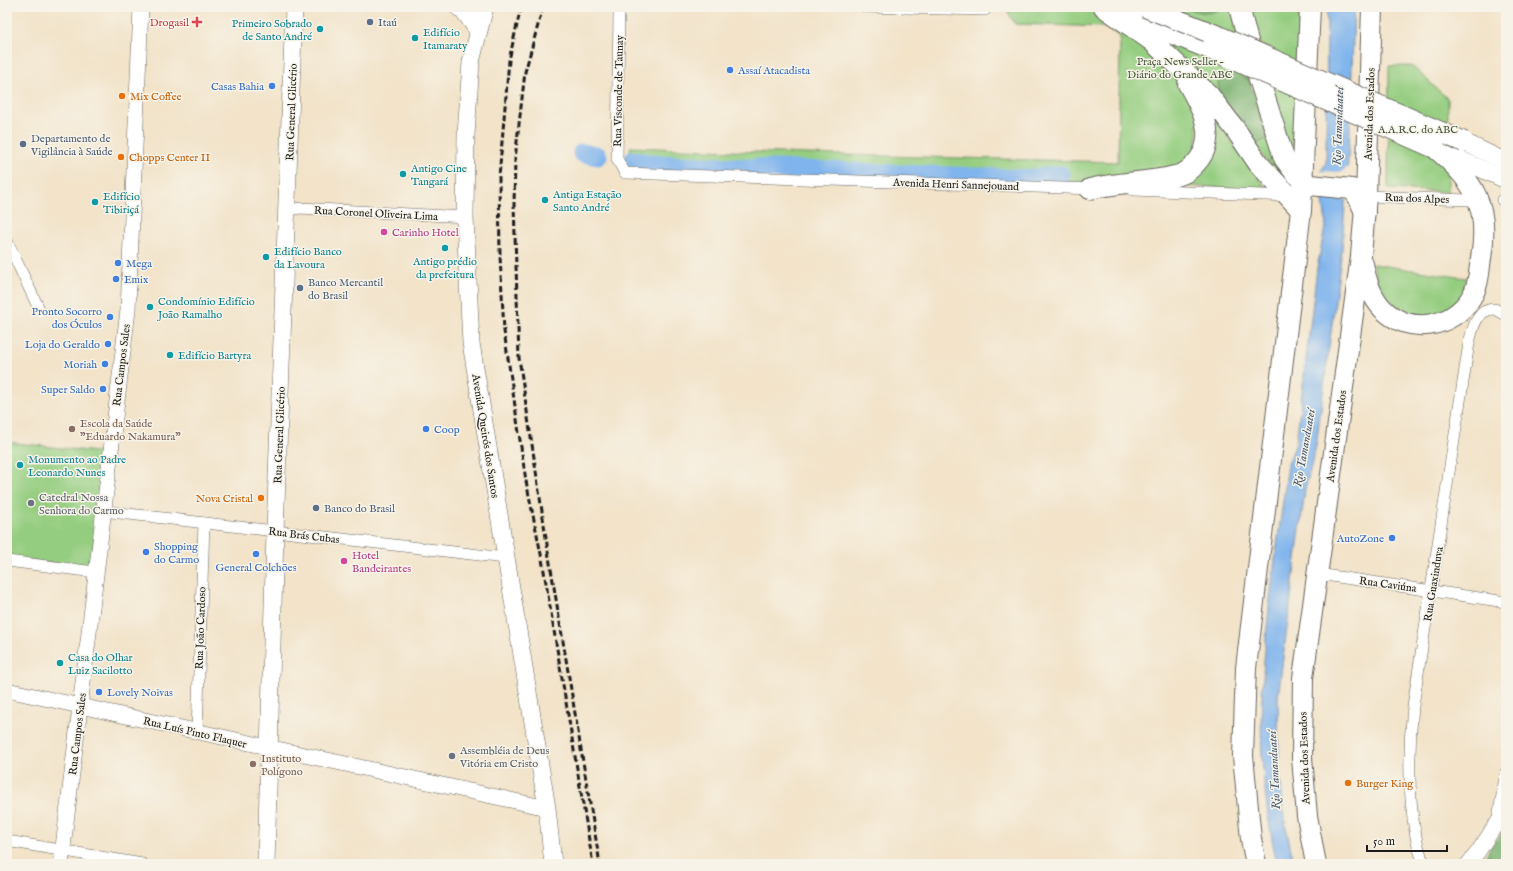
<svg xmlns="http://www.w3.org/2000/svg" width="1513" height="871" font-family="'IM FELL English',serif">
<style>
.green{fill:#95cd80;stroke:#58744e}
.forest{fill:#78b06e;stroke:#4a6645}
.water{fill:#7fb4ed;stroke:#4e6884}
.pier{fill:#f2e3c9}
.lines{fill:none;stroke-linecap:round;stroke-linejoin:round}
.river{stroke:#7fb4ed;stroke-width:19}
.street-casing{stroke:#676259;stroke-width:12}
.secondary-casing{stroke:#676259;stroke-width:16}
.primary-casing{stroke:#676259;stroke-width:18}
.highway-casing{stroke:#676259;stroke-width:22}
.street{stroke:#fff;stroke-width:11}
.secondary{stroke:#fff;stroke-width:15}
.primary{stroke:#fff;stroke-width:17}
.highway{stroke:#fff;stroke-width:20}
.rail{stroke:#1c1c1c;stroke-width:3;stroke-dasharray:6 3;stroke-linecap:butt}
.highway-bridge-casing{stroke:#676259;stroke-width:22;stroke-linecap:butt}
.highway-bridge{stroke:#fff;stroke-width:20}
.health-dot{fill:#e0444e;stroke:#f7f3e8;stroke-width:1.5}
.service-dot{fill:#5c6f8a;stroke:#f7f3e8;stroke-width:1.5}
.culture-dot{fill:#0f9aa8;stroke:#f7f3e8;stroke-width:1.5}
.shop-dot{fill:#3f7fe0;stroke:#f7f3e8;stroke-width:1.5}
.food-dot{fill:#e8710a;stroke:#f7f3e8;stroke-width:1.5}
.hotel-dot{fill:#d1479c;stroke:#f7f3e8;stroke-width:1.5}
.education-dot{fill:#8d6e63;stroke:#f7f3e8;stroke-width:1.5}
.worship-dot{fill:#6b7280;stroke:#f7f3e8;stroke-width:1.5}
.labels{text-anchor:middle;stroke-width:3;stroke-linejoin:round;paint-order:stroke}
.health-label{font-size:11px;fill:#be3a42;stroke:#f7f3e8;text-anchor:end}
.service-label{font-size:11px;fill:#4e5e75;stroke:#f7f3e8;text-anchor:start}
.culture-label{font-size:11px;fill:#0d838f;stroke:#f7f3e8;text-anchor:start}
.park-label{font-size:11px;fill:#465a3f;stroke:#f7f3e8}
.shop-label{font-size:11px;fill:#366cbe;stroke:#f7f3e8;text-anchor:start}
.street-label{font-size:11px;fill:#1c1c1c;stroke:#f7f3e8}
.food-label{font-size:11px;fill:#c56008;stroke:#f7f3e8;text-anchor:start}
.hotel-label{font-size:11px;fill:#b23c85;stroke:#f7f3e8;text-anchor:start}
.education-label{font-size:11px;fill:#785e54;stroke:#f7f3e8;text-anchor:start}
.worship-label{font-size:11px;fill:#5b616d;stroke:#f7f3e8;text-anchor:start}
.water-label{font-size:12px;font-style:italic;fill:#445970;stroke:#f7f3e8}
</style>
<rect width="100%" height="100%" fill="#f7f3e8"/>
<filter id="ink" filterUnits="userSpaceOnUse"><feTurbulence type="fractalNoise" baseFrequency=".025" numOctaves="2"/><feDisplacementMap in="SourceGraphic" scale="8" xChannelSelector="R" yChannelSelector="G"/><feConvolveMatrix kernelMatrix="1 2 1 2 8 2 1 2 1" color-interpolation-filters="sRGB"/></filter>
<filter id="wash" filterUnits="userSpaceOnUse"><feTurbulence type="fractalNoise" baseFrequency=".012" numOctaves="4" result="noise"/><feDisplacementMap in="SourceGraphic" scale="16" xChannelSelector="R" yChannelSelector="G"/><feGaussianBlur stdDeviation="0.9" result="paint"/><feColorMatrix in="noise" values="0 0 0 0 0 0 0 0 0 0 0 0 0 0 0 0 0 1.4 0 .05"/><feComposite in="paint" operator="in"/></filter>
<g filter="url(#wash)">
<rect width="100%" height="100%" fill="#f2e3c9"/>
<!-- green -->
<g class="green">
<path d="M 1005,7 L 1231,7 L 1249,80 L 1272,152 L 1284,172 L 1280,174 L 1267,162 L 1230,107 L 1215,119 L 1267,189 L 1149,185 C 1158,184 1169,184 1177,182 C 1203,174 1220,146 1213,120 L 1197,126 C 1198,139 1197,149 1187,159 C 1167,181 1081,181 1051,183 L 638,167 L 632,162 L 630,147 L 807,154 L 1118,162 L 1120,36 L 1104,27 L 1015,24 Z"/>
<path d="M 1248,7 L 1300,7 L 1294,145 L 1291,149 L 1289,148 Z"/>
<path d="M 1389,66 L 1412,66 L 1448,99 L 1448,192 L 1388,189 Z"/>
<path d="M 1373,264 L 1472,279 L 1461,299 L 1435,316 L 1404,314 L 1380,294 Z"/>
<path d="M 7,442 L 106,453 L 92,562 L 86,567 L 7,558 Z"/>
</g>
<!-- forest -->
<g class="forest">
<path d="M 1182,7 L 1223,7 L 1223,8 C 1209,16 1197,12 1182,7 Z"/>
<path d="M 1231,73 L 1240,74 L 1249,80 L 1268,138 L 1257,144 L 1220,93 L 1218,83 L 1222,76 Z"/>
<path d="M 1506,826 L 1506,864 L 1480,864 Z"/>
</g>
<!-- water -->
<path class="water" d="M 1327,7 L 1354,7 L 1350,129 L 1342,249 L 1316,446 L 1305,490 L 1278,697 L 1279,761 L 1284,818 L 1294,864 L 1277,864 C 1265,809 1259,752 1262,696 C 1265,618 1278,541 1288,464 L 1296,443 L 1317,268 L 1326,222 L 1319,177 L 1321,171 L 1326,163 Z"/>
<!-- pier -->
<path class="pier" d="M 1349,166 L 1347,202 L 1346,199 L 1321,198 L 1317,177 L 1318,171 L 1341,172 Z"/>
<g class="lines">
<!-- river -->
<g class="river">
<path d="M 582,153 L 598,156"/>
<path d="M 633,160 L 654,164 L 1026,179 L 1061,175"/>
</g>
</g>
</g>
<g filter="url(#ink)">
<g class="lines">
<!-- street casing -->
<g class="street-casing">
<g id="street">
<path d="M 623,7 L 619,13 L 617,159 L 625,173 L 1094,189"/>
<path d="M 865,7 L 985,10 L 988,7"/>
<path d="M 1133,190 L 1288,196"/>
<path d="M 1366,196 L 1468,200"/>
<path d="M 1502,200 L 1506,200"/>
<path d="M 287,211 L 300,208 L 465,217"/>
<path d="M 7,241 L 40,311"/>
<path d="M 103,511 L 505,558"/>
<path d="M 7,561 L 95,572"/>
<path d="M 1318,574 L 1506,602"/>
<path d="M 197,732 L 204,523"/>
<path d="M 1498,818 L 1506,772"/>
<path d="M 7,841 L 142,864"/>
<path d="M 1424,864 C 1407,822 1408,751 1413,706 L 1469,343 C 1473,328 1476,309 1495,309 L 1506,315"/>
</g>
</g>
<!-- secondary casing -->
<g class="secondary-casing">
<g id="secondary">
<path d="M 7,690 L 547,808"/>
<path d="M 61,864 L 128,310 L 141,7"/>
<path d="M 1468,864 L 1478,852 L 1506,809"/>
</g>
</g>
<!-- primary casing -->
<g class="primary-casing">
<g id="primary">
<path d="M 458,7 L 466,14 L 478,31"/>
<path d="M 485,7 L 471,62 L 466,135 L 465,217 L 471,343 L 547,808 L 553,864"/>
<path d="M 1464,142 L 1506,162"/>
<path d="M 1457,158 L 1506,180"/>
<path d="M 266,864 L 275,532 L 294,7"/>
</g>
</g>
<!-- highway casing -->
<g class="highway-casing">
<g id="highway">
<path d="M 1104,7 L 1152,41 L 1209,95 L 1235,129 L 1258,163 L 1301,210"/>
<path d="M 1239,7 L 1253,60 L 1284,158 L 1296,174 L 1310,185 L 1352,189 L 1358,197 L 1365,212"/>
<path d="M 1133,18 L 1210,49"/>
<path d="M 1090,189 C 1118,182 1147,183 1175,176 C 1183,175 1191,169 1196,163 C 1219,138 1202,109 1188,84"/>
<path d="M 1363,264 C 1366,280 1371,296 1382,308 C 1408,336 1454,328 1472,296 C 1479,285 1479,271 1481,258 C 1490,206 1474,180 1435,148"/>
<path d="M 1256,864 L 1251,839 L 1243,756 L 1246,668 L 1301,210 L 1310,7"/>
<path d="M 1316,864 L 1307,816 L 1302,758 L 1303,678 L 1361,256 L 1366,196 L 1372,7"/>
</g>
</g>
<!-- street -->
<use href="#street" class="street"/>
<!-- secondary -->
<use href="#secondary" class="secondary"/>
<!-- primary -->
<use href="#primary" class="primary"/>
<!-- highway -->
<use href="#highway" class="highway"/>
<!-- rail -->
<g class="rail">
<path d="M 521,7 L 509,60 L 499,177 L 500,256 L 504,331 L 526,481 L 542,559 L 593,864"/>
<path d="M 543,7 L 525,72 L 515,159 L 514,204 L 519,358 L 548,551 L 600,864"/>
</g>
<!-- highway-bridge casing -->
<g class="highway-bridge-casing">
<g id="highway-bridge">
<path d="M 1145,7 L 1216,35 L 1464,142"/>
<path d="M 1210,49 L 1435,148"/>
</g>
</g>
<!-- highway-bridge -->
<use href="#highway-bridge" class="highway-bridge"/>
</g>
</g>
<!-- markers -->
<path class="health-dot" d="M195 16h4v4h4v4h-4v4h-4v-4h-4v-4h4z"/>
<g class="service-dot">
<circle cx="370" cy="22" r="4"/>
<circle cx="23" cy="144" r="4"/>
<circle cx="300" cy="288" r="4"/>
<circle cx="316" cy="508" r="4"/>
</g>
<g class="culture-dot">
<circle cx="320" cy="29" r="4"/>
<circle cx="415" cy="38" r="4"/>
<circle cx="403" cy="174" r="4"/>
<circle cx="545" cy="200" r="4"/>
<circle cx="95" cy="202" r="4"/>
<circle cx="445" cy="248" r="4"/>
<circle cx="266" cy="257" r="4"/>
<circle cx="150" cy="307" r="4"/>
<circle cx="170" cy="355" r="4"/>
<circle cx="20" cy="465" r="4"/>
<circle cx="60" cy="663" r="4"/>
</g>
<g class="shop-dot">
<circle cx="730" cy="70" r="4"/>
<circle cx="272" cy="86" r="4"/>
<circle cx="118" cy="263" r="4"/>
<circle cx="116" cy="279" r="4"/>
<circle cx="110" cy="317" r="4"/>
<circle cx="108" cy="344" r="4"/>
<circle cx="105" cy="364" r="4"/>
<circle cx="103" cy="389" r="4"/>
<circle cx="426" cy="429" r="4"/>
<circle cx="1392" cy="538" r="4"/>
<circle cx="146" cy="552" r="4"/>
<circle cx="256" cy="554" r="4"/>
<circle cx="99" cy="692" r="4"/>
</g>
<g class="food-dot">
<circle cx="122" cy="96" r="4"/>
<circle cx="121" cy="157" r="4"/>
<circle cx="261" cy="498" r="4"/>
<circle cx="1348" cy="783" r="4"/>
</g>
<g class="hotel-dot">
<circle cx="384" cy="232" r="4"/>
<circle cx="344" cy="561" r="4"/>
</g>
<g class="education-dot">
<circle cx="72" cy="429" r="4"/>
<circle cx="253" cy="764" r="4"/>
</g>
<g class="worship-dot">
<circle cx="31" cy="503" r="4"/>
<circle cx="452" cy="756" r="4"/>
</g>
<g class="labels">
<!-- health labels -->
<g class="health-label">
<text x="189" y="26">Drogasil</text>
</g>
<!-- service labels -->
<g class="service-label">
<text x="378" y="26">Itaú</text>
<text x="31" y="142">Departamento de<tspan x="31" dy="13">Vigilância à Saúde</tspan></text>
<text x="308" y="286">Banco Mercantil<tspan x="308" dy="13">do Brasil</tspan></text>
<text x="324" y="512">Banco do Brasil</text>
</g>
<!-- culture labels -->
<g class="culture-label">
<text x="312" y="27" text-anchor="end">Primeiro Sobrado<tspan x="312" dy="13">de Santo André</tspan></text>
<text x="423" y="36">Edifício<tspan x="423" dy="13">Itamaraty</tspan></text>
<text x="411" y="172">Antigo Cine<tspan x="411" dy="13">Tangará</tspan></text>
<text x="553" y="198">Antiga Estação<tspan x="553" dy="13">Santo André</tspan></text>
<text x="103" y="200">Edifício<tspan x="103" dy="13">Tibiriçá</tspan></text>
<text x="274" y="255">Edifício Banco<tspan x="274" dy="13">da Lavoura</tspan></text>
<text x="445" y="265" text-anchor="middle">Antigo prédio<tspan x="445" dy="13">da prefeitura</tspan></text>
<text x="158" y="305">Condomínio Edifício<tspan x="158" dy="13">João Ramalho</tspan></text>
<text x="178" y="359">Edifício Bartyra</text>
<text x="28" y="463">Monumento ao Padre<tspan x="28" dy="13">Leonardo Nunes</tspan></text>
<text x="68" y="661">Casa do Olhar<tspan x="68" dy="13">Luiz Sacilotto</tspan></text>
</g>
<!-- park labels -->
<g class="park-label">
<text x="1180" y="65">Praça News Seller –<tspan x="1180" dy="13">Diário do Grande ABC</tspan></text>
<text x="1418" y="133">A.A.R.C. do ABC</text>
</g>
<!-- shop labels -->
<g class="shop-label">
<text x="738" y="74">Assaí Atacadista</text>
<text x="264" y="90" text-anchor="end">Casas Bahia</text>
<text x="126" y="267">Mega</text>
<text x="124" y="283">Emix</text>
<text x="102" y="315" text-anchor="end">Pronto Socorro<tspan x="102" dy="13">dos Óculos</tspan></text>
<text x="100" y="348" text-anchor="end">Loja do Geraldo</text>
<text x="97" y="368" text-anchor="end">Moriah</text>
<text x="95" y="393" text-anchor="end">Super Saldo</text>
<text x="434" y="433">Coop</text>
<text x="1384" y="542" text-anchor="end">AutoZone</text>
<text x="154" y="550">Shopping<tspan x="154" dy="13">do Carmo</tspan></text>
<text x="256" y="571" text-anchor="middle">General Colchões</text>
<text x="107" y="696">Lovely Noivas</text>
</g>
<!-- street labels -->
<g class="street-label">
<text transform="translate(618 91) rotate(-89)" y="4">Rua Visconde de Taunay</text>
<text transform="translate(291 112) rotate(-88)" y="4">Rua General Glicério</text>
<text transform="translate(1369 114) rotate(-88)" y="4">Avenida dos Estados</text>
<text transform="translate(956 184) rotate(2)" y="4">Avenida Henri Sannejouand</text>
<text transform="translate(1417 198) rotate(2)" y="4">Rua dos Alpes</text>
<text transform="translate(376 213) rotate(3)" y="4">Rua Coronel Oliveira Lima</text>
<text transform="translate(121 365) rotate(-83)" y="4">Rua Campos Sales</text>
<text transform="translate(279 435) rotate(-88)" y="4">Rua General Glicério</text>
<text transform="translate(486 436) rotate(81)" y="4">Avenida Queirós dos Santos</text>
<text transform="translate(1336 436) rotate(-82)" y="4">Avenida dos Estados</text>
<text transform="translate(304 535) rotate(7)" y="4">Rua Brás Cubas</text>
<text transform="translate(1388 584) rotate(8)" y="4">Rua Caviúna</text>
<text transform="translate(1433 584) rotate(-81)" y="4">Rua Guaxinduva</text>
<text transform="translate(200 628) rotate(-88)" y="4">Rua João Cardoso</text>
<text transform="translate(195 732) rotate(13)" y="4">Rua Luís Pinto Flaquer</text>
<text transform="translate(77 734) rotate(-83)" y="4">Rua Campos Sales</text>
<text transform="translate(1304 758) rotate(-92)" y="4">Avenida dos Estados</text>
</g>
<!-- food labels -->
<g class="food-label">
<text x="130" y="100">Mix Coffee</text>
<text x="129" y="161">Chopps Center II</text>
<text x="253" y="502" text-anchor="end">Nova Cristal</text>
<text x="1356" y="787">Burger King</text>
</g>
<!-- hotel labels -->
<g class="hotel-label">
<text x="392" y="236">Carinho Hotel</text>
<text x="352" y="559">Hotel<tspan x="352" dy="13">Bandeirantes</tspan></text>
</g>
<!-- education labels -->
<g class="education-label">
<text x="80" y="427">Escola da Saúde<tspan x="80" dy="13">"Eduardo Nakamura"</tspan></text>
<text x="261" y="762">Instituto<tspan x="261" dy="13">Polígono</tspan></text>
</g>
<!-- worship labels -->
<g class="worship-label">
<text x="39" y="501">Catedral Nossa<tspan x="39" dy="13">Senhora do Carmo</tspan></text>
<text x="460" y="754">Assembléia de Deus<tspan x="460" dy="13">Vitória em Cristo</tspan></text>
</g>
<!-- water labels -->
<g class="water-label">
<text transform="translate(1338 126) rotate(-88)" y="4">Rio Tamanduateí</text>
<text transform="translate(1304 448) rotate(-80)" y="4">Rio Tamanduateí</text>
<text transform="translate(1274 770) rotate(-93)" y="4">Rio Tamanduateí</text>
</g>
</g>
<!-- margin -->
<rect width="1513" height="871" fill="none" stroke="#f7f3e8" stroke-width="24"/>
<!-- scale -->
<path d="M1367 845v6h80v-6" fill="none" stroke="#1c1c1c" stroke-width="2"/>
<text x="1373" y="845" font-size="12" fill="#1c1c1c" stroke="#f7f3e8" stroke-width="3" paint-order="stroke">50 m</text>
</svg>
